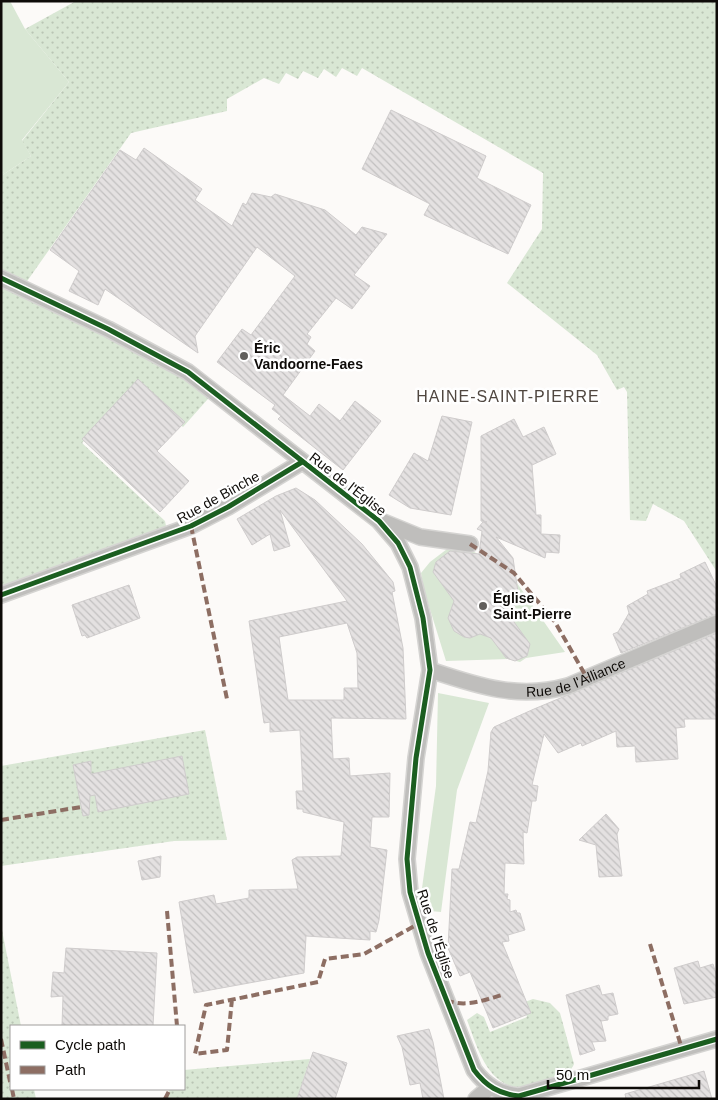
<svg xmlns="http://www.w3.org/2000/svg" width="718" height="1100" font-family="Arial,sans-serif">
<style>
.grass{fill:url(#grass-dots)}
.park{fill:#d9e7d4}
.building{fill:url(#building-back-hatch);stroke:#cfcccc;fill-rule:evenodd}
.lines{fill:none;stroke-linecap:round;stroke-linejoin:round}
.street-casing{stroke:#d5d4d2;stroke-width:18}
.street{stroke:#bfbebc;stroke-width:15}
.quiet{stroke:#8d6e63;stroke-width:4;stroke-dasharray:8 4;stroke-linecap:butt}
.cycleway-casing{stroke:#fff;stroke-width:8}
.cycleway{stroke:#1b5e20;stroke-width:5}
.poi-dot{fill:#615f5c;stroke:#fff;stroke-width:2}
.labels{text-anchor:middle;stroke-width:5;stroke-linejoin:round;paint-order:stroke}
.poi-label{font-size:14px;font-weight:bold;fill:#0e0b08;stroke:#fff;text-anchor:start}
.street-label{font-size:14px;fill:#0e0b08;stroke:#fff}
.quarter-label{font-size:16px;letter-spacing:1px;fill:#504740;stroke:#fff}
</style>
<defs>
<pattern id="grass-dots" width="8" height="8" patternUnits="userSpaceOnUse" patternTransform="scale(1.25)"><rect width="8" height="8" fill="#d9e7d4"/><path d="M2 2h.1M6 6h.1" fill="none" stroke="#b9c5b4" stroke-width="1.8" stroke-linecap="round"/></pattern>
<pattern id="building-back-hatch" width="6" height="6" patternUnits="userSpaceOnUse" patternTransform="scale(1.25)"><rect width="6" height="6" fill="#e4e1e1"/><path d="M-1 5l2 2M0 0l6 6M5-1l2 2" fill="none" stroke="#c2c0c0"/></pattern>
</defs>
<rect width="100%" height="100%" fill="#fcfaf8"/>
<!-- grass -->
<g class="grass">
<path d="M 76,1 L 717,1 L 717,572 L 684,521 L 653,504 L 646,521 L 630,520 L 627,392 L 624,387 L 617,390 L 597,355 L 507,283 L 542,229 L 543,173 L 362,68 L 357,76 L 342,68 L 336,77 L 324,69 L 318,78 L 303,71 L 298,79 L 286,73 L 279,84 L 264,78 L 227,99 L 227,111 L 131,133 L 23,287 L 215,391 L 183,427 L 137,384 L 82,443 L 165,521 L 168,536 L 1,595 L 1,176 L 31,156 L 22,141 L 69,82 L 25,29 Z"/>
<path d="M 205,730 L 227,840 L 174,841 L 1,866 L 1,766 Z"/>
<path d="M 1,925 L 21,1026 L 11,1026 L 11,1089 L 34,1089 L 36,1099 L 1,1099 Z"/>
<path d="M 533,999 L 550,1003 L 560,1013 L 574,1064 C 569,1076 557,1078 545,1081 C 536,1084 525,1089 515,1087 C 485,1081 476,1043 467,1020 L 477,1013 L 484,1017 L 490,1032 L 527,1017 L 522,1003 Z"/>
<path d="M 310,1059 L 297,1099 L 165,1099 L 170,1089 L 184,1089 L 184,1070 Z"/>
</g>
<!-- park -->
<g class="park">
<path d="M 4,1 L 10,1 L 25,29 L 69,82 L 22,140 L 31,156 L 1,176 L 1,3 Z"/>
<path d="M 451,546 L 471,550 L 510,573 L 565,652 L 526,658 L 520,662 L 508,659 L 446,661 L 424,590 L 421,573 L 430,562 Z"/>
<path d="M 438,693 L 489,703 L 457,790 L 441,912 L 419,910 L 436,786 Z"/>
</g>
<!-- building -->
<g class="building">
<path d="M 391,110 L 486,156 L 477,178 L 531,205 L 508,254 L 424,215 L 430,204 L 362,169 Z"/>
<path d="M 144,148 L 202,189 L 195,200 L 232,226 L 243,203 L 246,205 L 252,193 L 271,197 L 275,194 L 325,210 L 356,235 L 362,227 L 387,234 L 354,275 L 370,286 L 352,309 L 336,298 L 307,334 L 311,337 L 307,344 L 315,351 L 283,395 L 310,416 L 319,404 L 340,421 L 355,401 L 381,421 L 343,470 L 278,419 L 281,416 L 272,409 L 275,405 L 217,362 L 242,329 L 251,335 L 295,276 L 257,247 L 195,336 L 198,353 L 105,289 L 98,305 L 69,291 L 79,271 L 50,250 L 120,150 L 136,160 Z"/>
<path d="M 138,379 L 185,422 L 157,451 L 189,481 L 160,512 L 82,439 Z"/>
<path d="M 442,416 L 472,422 L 451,515 L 410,508 L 389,495 L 414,453 L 428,461 Z"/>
<path d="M 514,419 L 523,437 L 544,427 L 556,454 L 532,465 L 536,515 L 541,515 L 541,534 L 560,535 L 559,553 L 546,552 L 545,558 L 496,537 L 513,558 L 519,599 L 512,609 L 514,622 L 530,644 L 527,656 L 515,661 L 506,658 L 491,638 L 480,634 L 470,638 L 464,637 L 454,631 L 448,618 L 454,601 L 433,572 L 436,562 L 450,551 L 479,554 L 482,531 L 477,529 L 483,522 L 487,522 L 481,521 L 481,436 Z"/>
<path d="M 296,488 L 315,500 L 362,544 L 393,582 L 395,591 L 392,592 L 403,648 L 406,719 L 331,718 L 333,759 L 349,758 L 350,776 L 390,773 L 389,817 L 372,817 L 370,847 L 387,850 L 379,920 L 376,932 L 370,931 L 370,940 L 306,936 L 304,973 L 194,993 L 179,902 L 214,895 L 216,904 L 249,898 L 249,890 L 298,889 L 292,860 L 297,857 L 341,856 L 344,822 L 303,812 L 303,809 L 297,809 L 296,791 L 303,791 L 300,730 L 270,732 L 270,722 L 264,723 L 249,621 L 347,601 L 280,510 L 290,546 L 274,551 L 270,534 L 252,545 L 237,519 L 276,496 ZM 347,623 L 357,653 L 358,688 L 344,688 L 344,700 L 288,700 L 279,637 Z"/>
<path d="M 705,562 L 717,587 L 717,614 L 621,653 L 613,634 L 618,632 L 629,613 L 627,606 L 648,594 L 647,591 L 681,578 L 680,574 Z"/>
<path d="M 129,585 L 140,618 L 87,638 L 85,635 L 82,636 L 72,605 Z"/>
<path d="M 717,633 L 717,719 L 684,719 L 685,727 L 676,728 L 678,759 L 636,762 L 635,746 L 617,747 L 616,731 L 582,746 L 581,743 L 558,753 L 544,734 L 532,785 L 538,786 L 536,801 L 532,801 L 527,833 L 523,832 L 524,864 L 505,863 L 504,894 L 508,894 L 507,899 L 510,900 L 510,912 L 516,910 L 517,913 L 520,913 L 525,930 L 508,935 L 509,941 L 502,942 L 531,1013 L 493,1028 L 470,972 L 460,976 L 448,948 L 452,869 L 459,869 L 470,822 L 476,823 L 488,771 L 491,732 L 494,727 L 534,709 Z"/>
<path d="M 182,756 L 189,794 L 98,812 L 95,795 L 90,796 L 89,815 L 83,816 L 73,765 L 91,761 L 91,774 Z"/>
<path d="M 606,814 L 619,829 L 617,834 L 622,876 L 599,877 L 596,845 L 579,840 Z"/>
<path d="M 161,856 L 160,877 L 142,880 L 138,861 Z"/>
<path d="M 66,948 L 157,953 L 153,1026 L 62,1026 L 63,996 L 51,997 L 53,972 L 64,973 Z"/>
<path d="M 698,961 L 700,968 L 713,964 L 717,977 L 717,997 L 684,1004 L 674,968 Z"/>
<path d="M 599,985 L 602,995 L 613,993 L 618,1014 L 608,1016 L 608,1020 L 601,1021 L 606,1041 L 592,1042 L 595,1050 L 580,1055 L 566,995 Z"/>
<path d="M 429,1029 L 433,1042 L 444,1099 L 423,1099 L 420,1083 L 410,1085 L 402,1047 L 397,1036 Z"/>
<path d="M 313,1052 L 347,1063 L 335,1099 L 297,1099 Z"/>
<path d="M 704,1071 L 712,1099 L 626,1099 L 625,1094 Z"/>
</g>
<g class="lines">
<!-- street casing -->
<g class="street-casing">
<g id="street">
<path d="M 1,278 L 108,329 L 188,372 L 379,521 L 398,543 L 410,567 L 423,618 L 430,670 L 416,758 L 407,859 L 410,892 L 428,953 L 474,1070 C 486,1086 499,1094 519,1096 L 717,1039"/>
<path d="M 381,521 L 420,537 L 470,544"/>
<path d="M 1,595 L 191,526 L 228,507 L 302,462"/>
<path id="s1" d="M 430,670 C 478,686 518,700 568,686 L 717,623"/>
<path d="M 476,1099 L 490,1087"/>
</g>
</g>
<!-- street -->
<use href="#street" class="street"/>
<!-- quiet -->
<g class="quiet">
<path d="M 191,526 L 227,699"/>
<path d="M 470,544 L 514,573 L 555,622 L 587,678"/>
<path d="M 1,820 L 81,807"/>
<path d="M 167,911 L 177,1026"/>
<path d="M 650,944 L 682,1049"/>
<path d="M 232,999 L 227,1050 L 195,1054 L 206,1005 L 318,982 L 325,959 L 364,954 L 418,924"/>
<path d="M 446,1000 C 465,1008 484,1000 502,995"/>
<path d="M 1,1039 L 11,1086"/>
<path d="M 12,1089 L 14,1099"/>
<path d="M 165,1099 L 170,1089"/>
</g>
<!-- cycleway casing -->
<g class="cycleway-casing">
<g id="cycleway">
<path d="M 1,278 L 108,329 L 188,372 L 379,521 L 398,543 L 410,567 L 423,618 L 430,670 L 416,758 L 407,859 L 410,892 L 428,953 L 474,1070 C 486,1086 499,1094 519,1096 L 717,1039"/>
<path d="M 1,595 L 191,526 L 228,507 L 302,462"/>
</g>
</g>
<!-- cycleway -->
<use href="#cycleway" class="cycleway"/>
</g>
<!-- markers -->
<g class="poi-dot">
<circle cx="244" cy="356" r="5"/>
<circle cx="483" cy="606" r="5"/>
</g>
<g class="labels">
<!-- poi labels -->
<g class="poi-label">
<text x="254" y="353">Éric<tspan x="254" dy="16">Vandoorne-Faes</tspan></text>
<text x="493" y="603">Église<tspan x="493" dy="16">Saint-Pierre</tspan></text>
</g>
<!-- street labels -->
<g class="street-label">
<text transform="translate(348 484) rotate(38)" y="5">Rue de l'Église</text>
<text transform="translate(218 497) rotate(-29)" y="5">Rue de Binche</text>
<text dy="5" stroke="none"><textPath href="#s1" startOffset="151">Rue de l'Alliance</textPath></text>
<text transform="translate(436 934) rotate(72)" y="5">Rue de l'Église</text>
</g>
<!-- quarter labels -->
<g class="quarter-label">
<text x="508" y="402">HAINE-SAINT-PIERRE</text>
</g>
</g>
<!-- border -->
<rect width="718" height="1100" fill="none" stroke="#0e0b08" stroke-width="5"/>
<!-- legend -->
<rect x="10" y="1025" width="175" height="65" fill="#ffffff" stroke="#9f9d9c"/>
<rect x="20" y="1041" width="25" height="8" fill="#1b5e20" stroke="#9f9d9c"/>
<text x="55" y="1050" font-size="15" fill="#0e0b08">Cycle path</text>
<rect x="20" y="1066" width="25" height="8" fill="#8d6e63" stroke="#9f9d9c"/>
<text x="55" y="1075" font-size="15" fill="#0e0b08">Path</text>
<!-- scale -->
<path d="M548 1080v8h151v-8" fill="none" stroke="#0e0b08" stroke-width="2.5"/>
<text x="556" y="1080" font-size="15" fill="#0e0b08" stroke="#ffffff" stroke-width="4" paint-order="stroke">50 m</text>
</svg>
